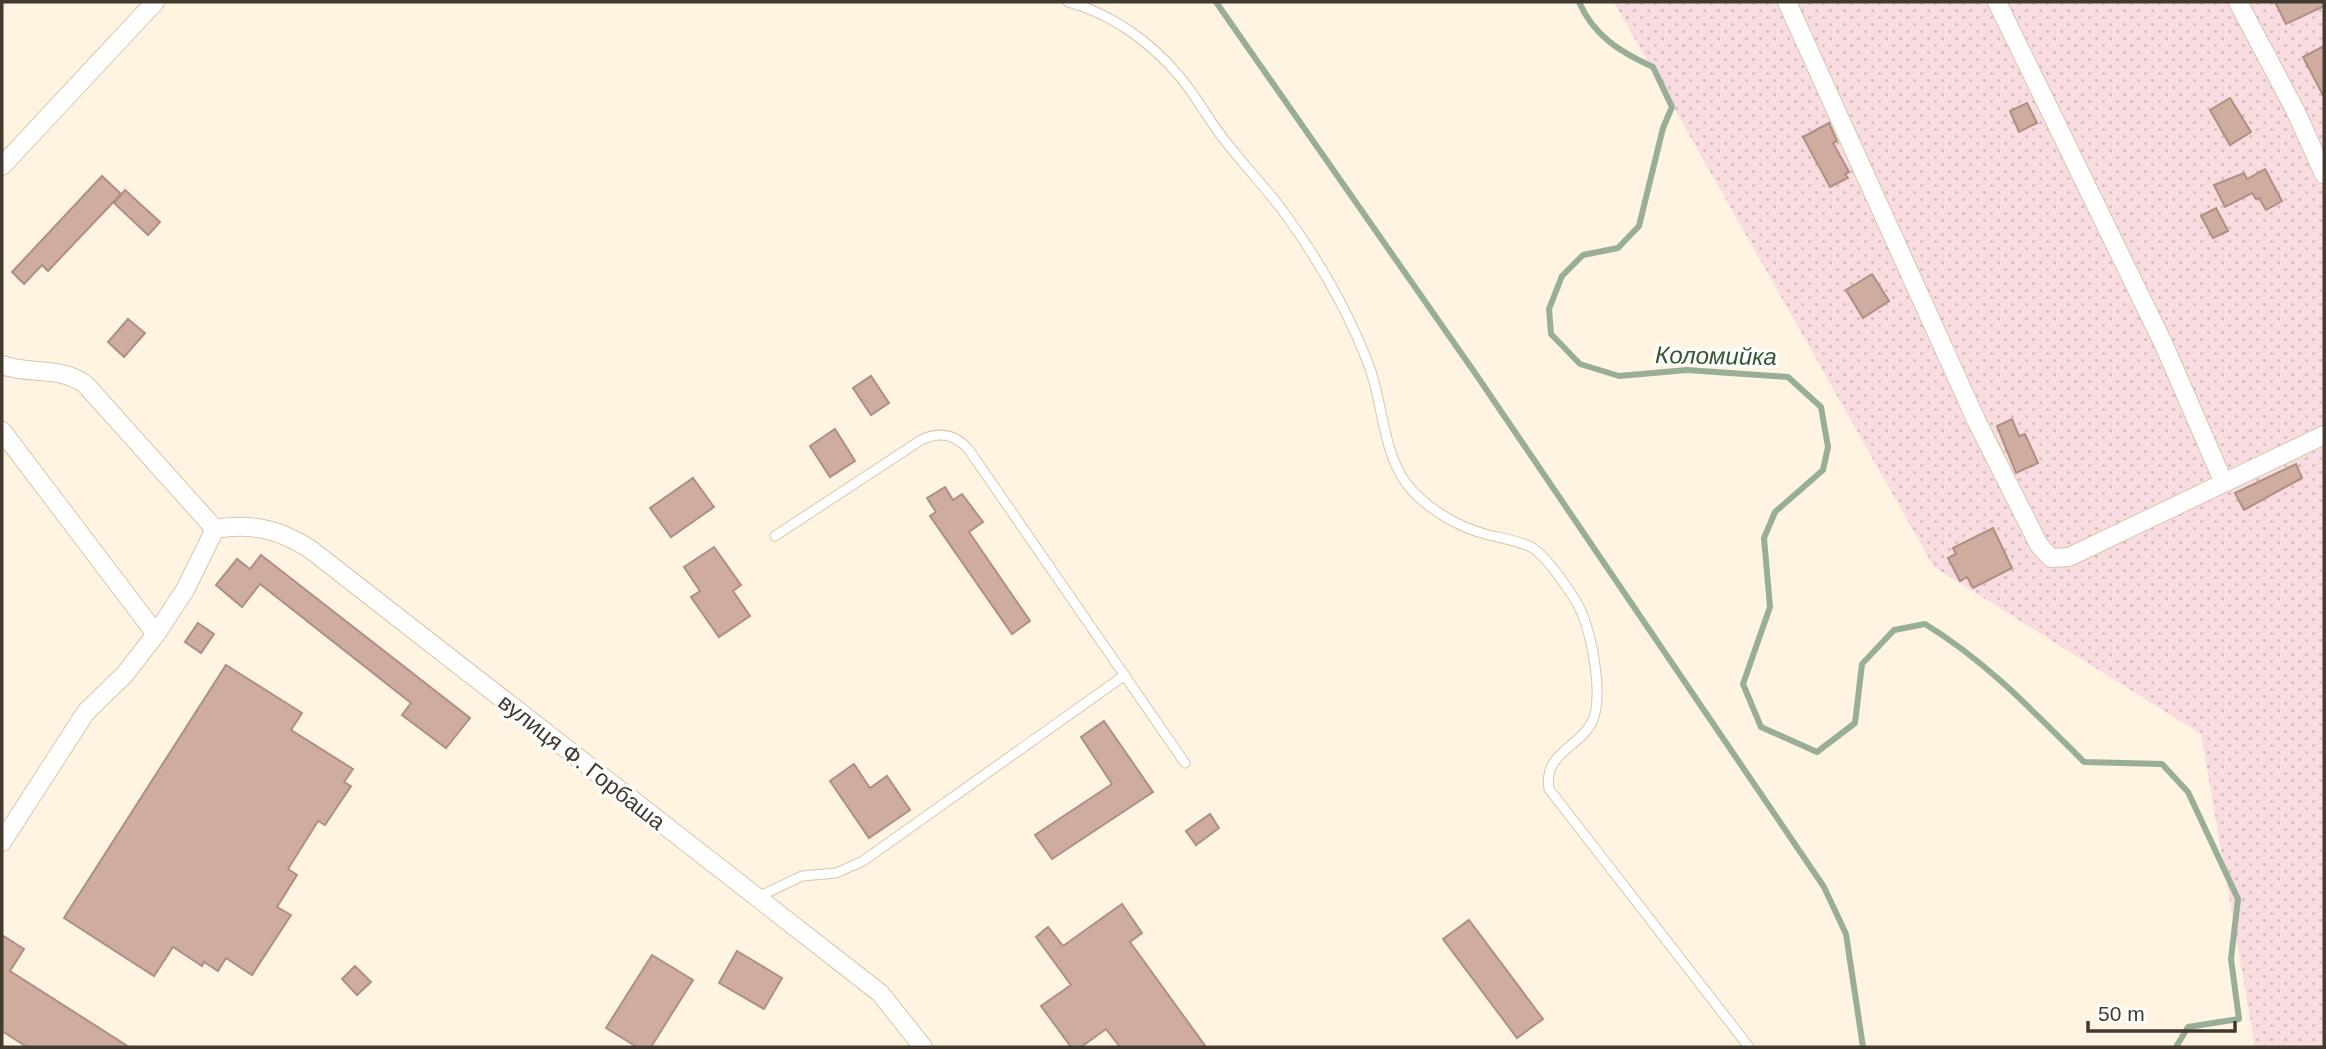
<svg xmlns="http://www.w3.org/2000/svg" width="2326" height="1049" font-family="Helvetica,sans-serif">
<style>
.park{fill:url(#park-dots)}
.lines{fill:none;stroke-linecap:round;stroke-linejoin:round}
.stream{stroke:#99ae97;stroke-width:6}
.building{fill:#ceada0;stroke:#ae8f82;stroke-width:2}
.service-casing{stroke:#d9c6ab;stroke-width:11}
.minor-casing{stroke:#d9c6ab;stroke-width:20}
.service{stroke:#fff;stroke-width:9}
.minor{stroke:#fff;stroke-width:18}
.labels{text-anchor:middle;stroke-width:6;stroke-linejoin:round;paint-order:stroke}
.street-label{font-size:23px;fill:#423a2f;stroke:#fff}
.water-label{font-size:24px;font-style:italic;fill:#345632;stroke:#fff}
</style>
<defs>
<pattern id="park-dots" width="8" height="8" patternUnits="userSpaceOnUse" patternTransform="scale(1.75)"><rect width="8" height="8" fill="#f8dcdf"/><path d="M2 2h.1M6 6h.1" fill="none" stroke="#d6bec0" stroke-width="1.8" stroke-linecap="round"/></pattern>
</defs>
<rect width="100%" height="100%" fill="#fff3e2"/>
<!-- park -->
<path class="park" d="M 1614,2 L 2324,2 L 2324,1047 L 2255,1047 L 2201,734 L 1934,567 Z"/>
<g class="lines">
<!-- stream -->
<g class="stream">
<path d="M 1216,2 L 1475,373 L 1824,887 L 1846,934 L 1863,1047"/>
<path d="M 1579,2 C 1594,36 1620,52 1653,67 L 1672,107 L 1663,128 L 1639,226 L 1618,248 L 1583,255 L 1562,276 L 1549,309 L 1551,334 L 1580,364 L 1619,376 L 1687,370 L 1788,377 L 1821,407 L 1828,447 L 1823,470 L 1775,512 L 1764,538 L 1770,607 L 1743,684 L 1761,727 L 1817,752 L 1855,723 L 1862,664 L 1894,630 L 1925,624 C 1986,661 2034,712 2084,762 L 2162,764 L 2188,792 L 2238,899 L 2231,959 L 2239,1019 L 2188,1027 L 2176,1047"/>
</g>
</g>
<!-- building -->
<g class="building">
<path d="M 2275,2 L 2324,2 L 2324,6 L 2286,24 Z"/>
<path d="M 2324,46 L 2324,97 L 2303,57 Z"/>
<path d="M 2230,98 L 2251,132 L 2230,145 L 2210,110 Z"/>
<path d="M 2027,103 L 2037,123 L 2019,132 L 2010,111 Z"/>
<path d="M 1829,123 L 1837,141 L 1833,143 L 1849,172 L 1845,174 L 1848,178 L 1830,187 L 1803,137 Z"/>
<path d="M 2265,169 L 2282,201 L 2266,210 L 2259,198 L 2256,199 L 2252,193 L 2225,207 L 2214,185 L 2244,173 L 2247,179 Z"/>
<path d="M 102,176 L 121,194 L 48,271 L 42,265 L 24,284 L 12,272 Z"/>
<path d="M 125,190 L 160,222 L 148,235 L 114,203 Z"/>
<path d="M 2216,208 L 2228,231 L 2213,238 L 2201,216 Z"/>
<path d="M 1872,274 L 1889,301 L 1863,318 L 1846,290 Z"/>
<path d="M 128,319 L 145,333 L 124,357 L 108,342 Z"/>
<path d="M 871,376 L 889,403 L 871,415 L 853,388 Z"/>
<path d="M 2012,419 L 2019,436 L 2025,434 L 2038,463 L 2016,473 L 1997,426 Z"/>
<path d="M 835,429 L 855,461 L 830,477 L 810,446 Z"/>
<path d="M 2296,464 L 2302,478 L 2244,510 L 2235,493 Z"/>
<path d="M 693,478 L 714,507 L 671,537 L 650,508 Z"/>
<path d="M 945,487 L 953,500 L 962,494 L 983,522 L 969,532 L 1030,621 L 1012,634 L 930,516 L 936,512 L 927,498 Z"/>
<path d="M 1993,528 L 2012,568 L 1973,588 L 1967,577 L 1960,581 L 1948,558 L 1956,554 L 1953,548 Z"/>
<path d="M 714,547 L 741,585 L 733,591 L 750,616 L 719,637 L 691,597 L 700,591 L 684,567 Z"/>
<path d="M 261,555 L 470,718 L 446,748 L 402,715 L 411,703 L 260,584 L 242,607 L 216,585 L 237,559 L 250,569 Z"/>
<path d="M 198,623 L 214,634 L 201,653 L 185,642 Z"/>
<path d="M 226,665 L 302,713 L 291,730 L 353,769 L 344,782 L 351,786 L 325,825 L 318,821 L 288,869 L 297,875 L 277,907 L 291,915 L 252,975 L 226,958 L 218,971 L 204,962 L 202,966 L 173,947 L 154,976 L 64,918 Z"/>
<path d="M 1104,721 L 1153,792 L 1052,859 L 1035,835 L 1112,784 L 1081,737 Z"/>
<path d="M 854,764 L 870,788 L 887,776 L 910,810 L 869,838 L 830,781 Z"/>
<path d="M 1210,814 L 1219,828 L 1196,845 L 1186,831 Z"/>
<path d="M 1122,904 L 1142,933 L 1130,942 L 1206,1047 L 1120,1047 L 1106,1029 L 1081,1047 L 1071,1047 L 1041,1006 L 1071,985 L 1036,937 L 1048,927 L 1063,946 Z"/>
<path d="M 1469,920 L 1543,1019 L 1517,1038 L 1443,939 Z"/>
<path d="M 2,935 L 24,949 L 10,971 L 129,1047 L 27,1047 L 2,1031 Z"/>
<path d="M 737,951 L 782,978 L 764,1009 L 719,983 Z"/>
<path d="M 652,955 L 693,980 L 651,1047 L 637,1047 L 606,1028 Z"/>
<path d="M 355,966 L 371,982 L 357,995 L 342,979 Z"/>
</g>
<g class="lines">
<!-- service casing -->
<g class="service-casing">
<g id="service">
<path d="M 1068,2 C 1112,14 1151,42 1180,77 C 1197,97 1209,121 1226,142 C 1244,165 1265,187 1283,211 C 1316,256 1348,311 1368,363 C 1383,401 1382,450 1406,483 C 1424,507 1456,526 1485,534 C 1500,538 1517,540 1531,547 C 1546,555 1575,597 1582,613 C 1592,638 1604,697 1592,722 C 1579,748 1543,753 1549,789 L 1749,1047"/>
<path d="M 775,536 L 921,440 C 940,431 955,434 969,450 L 1185,763"/>
<path d="M 758,897 L 802,876 L 836,873 L 863,861 L 1125,675"/>
</g>
</g>
<!-- minor casing -->
<g class="minor-casing">
<g id="minor">
<path d="M 1787,2 L 1977,422 L 2039,545 L 2051,558 L 2069,557 L 2324,435"/>
<path d="M 1997,2 L 2164,345 L 2223,481"/>
<path d="M 2238,2 L 2296,112 L 2324,174"/>
<path d="M 2,166 L 155,2"/>
<path d="M 2,365 C 30,375 60,366 85,384 L 215,529 C 251,523 279,529 310,549 L 880,993 L 923,1047"/>
<path d="M 2,431 L 156,634"/>
<path d="M 2,842 L 86,712 L 125,674 L 156,634 L 185,590 L 215,529"/>
</g>
</g>
<!-- service -->
<use href="#service" class="service"/>
<!-- minor -->
<use href="#minor" class="minor"/>
</g>
<g class="labels">
<!-- street labels -->
<g class="street-label">
<text transform="translate(582 762) rotate(38)" y="8">вулиця Ф. Горбаша</text>
</g>
<!-- water labels -->
<g class="water-label">
<text transform="translate(1716 356) rotate(1)" y="8">Коломийка</text>
</g>
</g>
<!-- border -->
<rect width="2326" height="1049" fill="none" stroke="#423a2f" stroke-width="7"/>
<!-- scale -->
<path d="M2088 1021v10h147v-10" fill="none" stroke="#423a2f" stroke-width="3.5"/>
<text x="2098" y="1021" font-size="21" fill="#423a2f" stroke="#ffffff" stroke-width="5" paint-order="stroke">50 m</text>
</svg>
